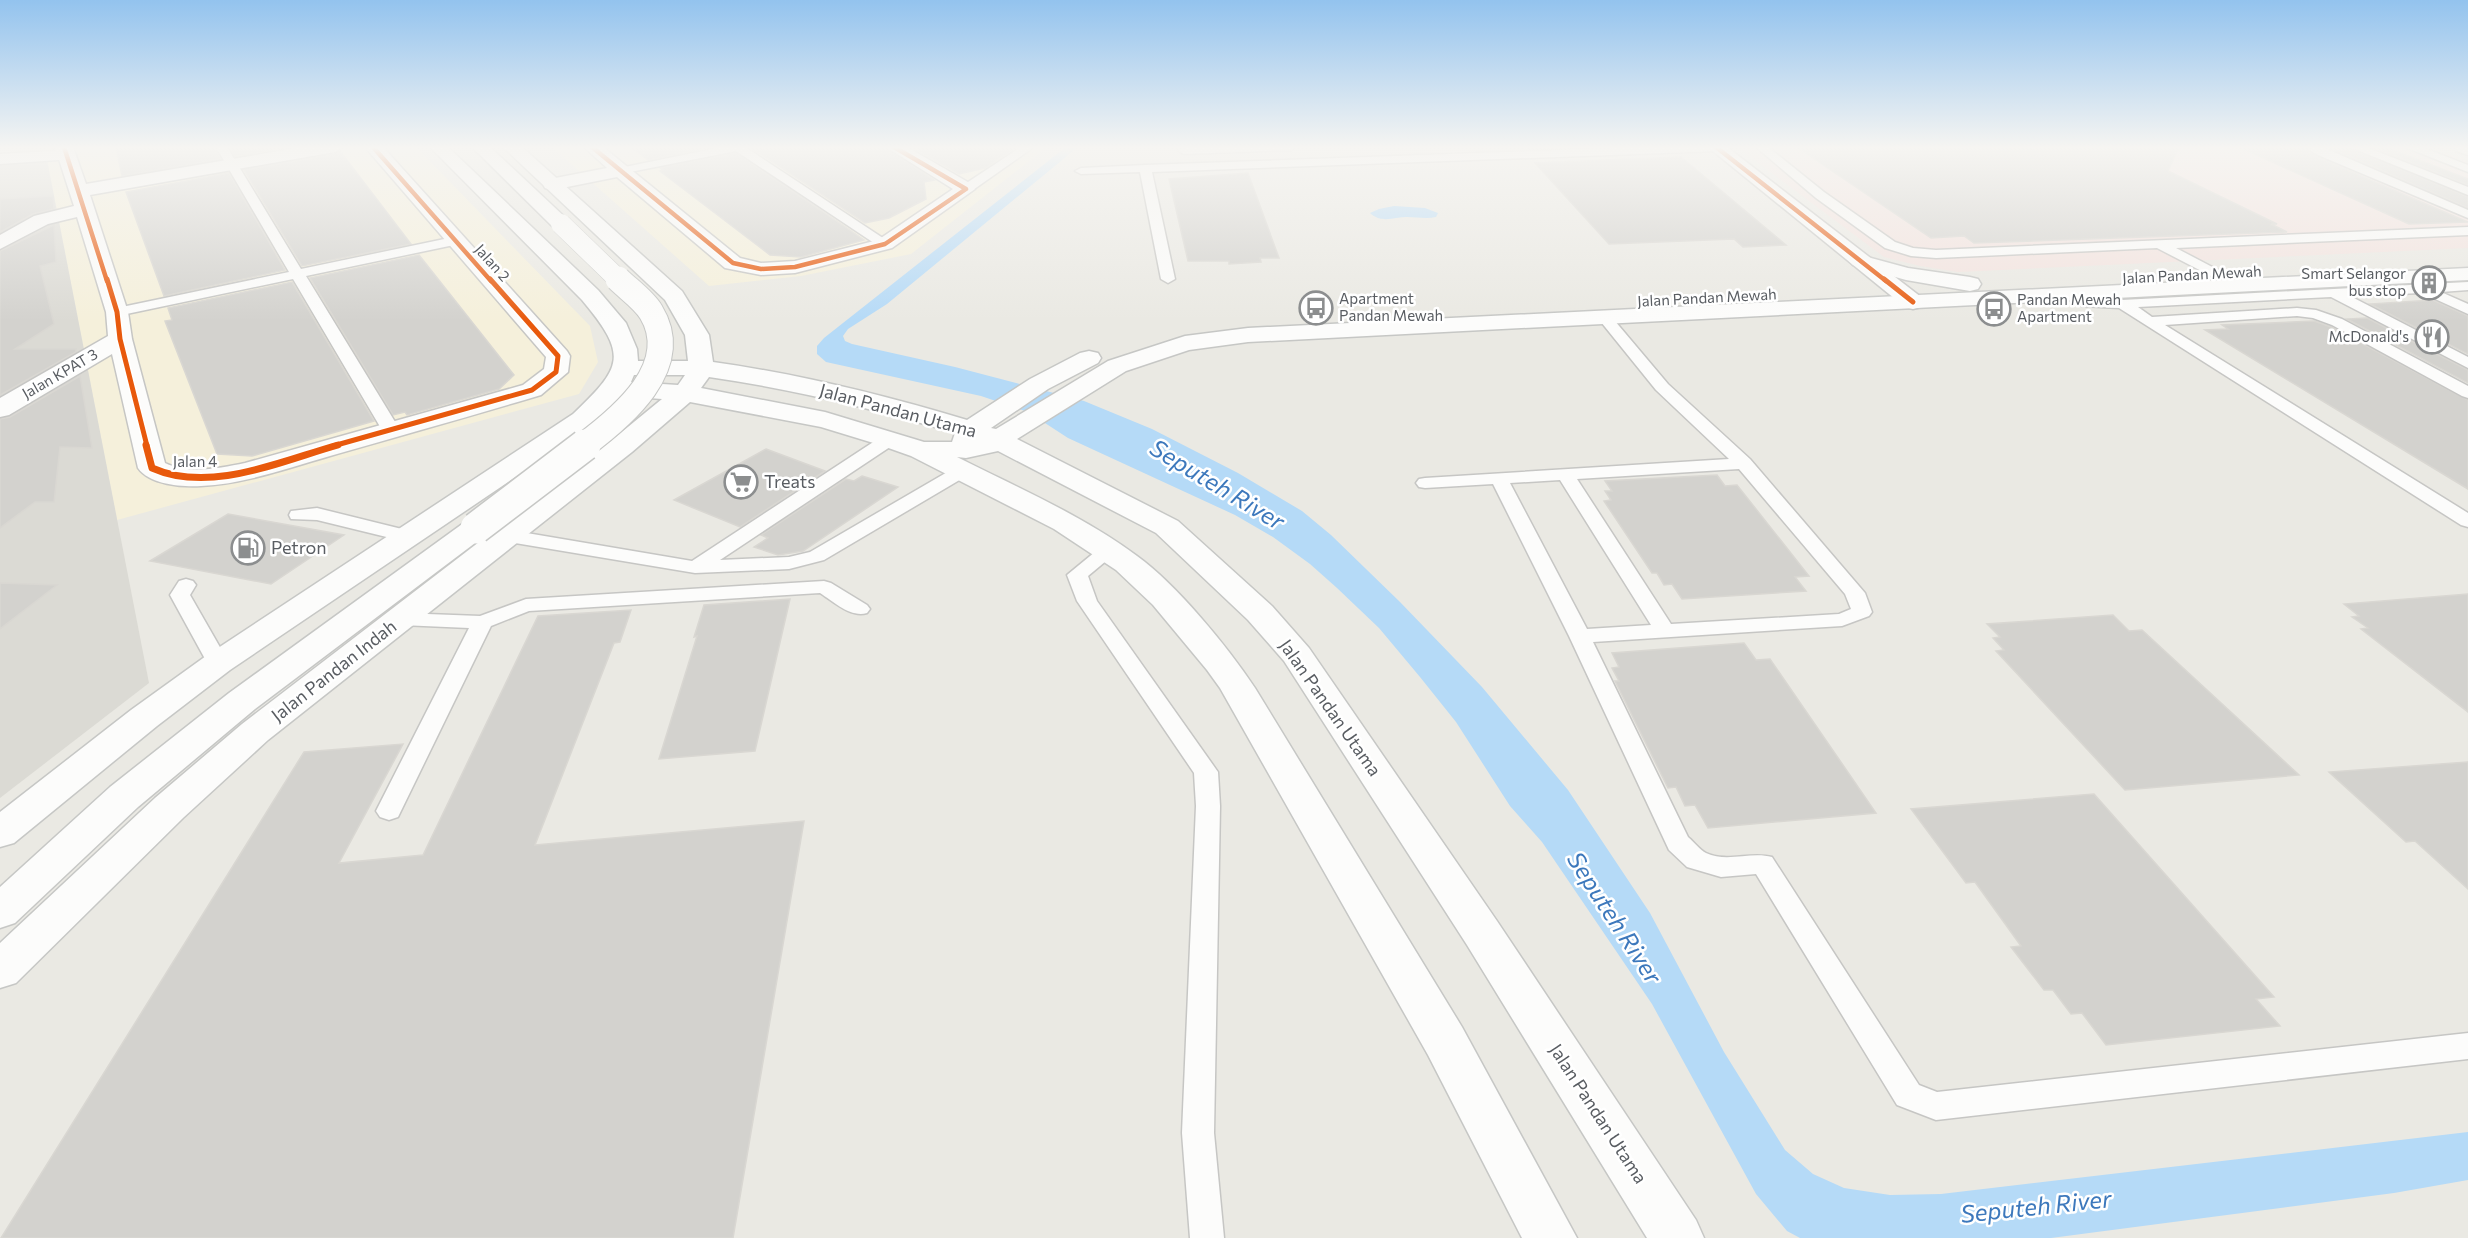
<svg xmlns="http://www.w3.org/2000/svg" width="2468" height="1238" font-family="Commissioner,sans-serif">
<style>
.commercial{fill:#f5f0db}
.industrial{fill:#dbdad4}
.medical{fill:#f3e3df}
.water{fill:#b5daf7}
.building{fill:#d3d2ce;stroke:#d9d7d2;stroke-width:1.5}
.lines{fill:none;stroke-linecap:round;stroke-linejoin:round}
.lane-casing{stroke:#c6c6c4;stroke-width:3}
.street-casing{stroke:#c6c6c4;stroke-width:3}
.secondary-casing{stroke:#c6c7c5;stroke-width:3}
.lane{fill:#fcfcfb;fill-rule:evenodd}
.street{fill:#fcfcfb;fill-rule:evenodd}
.secondary{fill:#fcfcfb;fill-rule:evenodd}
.secondary-bridge-far2-casing{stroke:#c6c7c5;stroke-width:21;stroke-linecap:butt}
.secondary-bridge-far1-casing{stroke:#c6c7c5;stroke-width:27;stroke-linecap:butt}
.secondary-bridge-casing{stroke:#c6c7c5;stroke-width:34;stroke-linecap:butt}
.secondary-bridge-far2{stroke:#fcfcfb;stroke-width:20}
.secondary-bridge-far1{stroke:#fcfcfb;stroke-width:25}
.secondary-bridge{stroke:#fcfcfb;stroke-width:31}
.cycleway-far2-casing{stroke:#fff;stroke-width:7}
.cycleway-far1-casing{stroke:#fff;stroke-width:8}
.cycleway-casing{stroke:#fff;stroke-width:10}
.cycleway-far2{stroke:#e8590c;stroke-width:4.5}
.cycleway-far1{stroke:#e8590c;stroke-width:5}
.cycleway{stroke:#e8590c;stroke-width:7}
.labels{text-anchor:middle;stroke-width:5;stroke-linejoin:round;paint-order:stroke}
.far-street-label{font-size:15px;fill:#595d62;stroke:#fff}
.far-poi-label{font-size:15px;fill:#595d62;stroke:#fff;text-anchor:end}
.street-label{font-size:18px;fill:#595d62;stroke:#fff}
.poi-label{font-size:18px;fill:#595d62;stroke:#fff;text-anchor:start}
.near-water-label{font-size:24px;font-style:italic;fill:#3c78bc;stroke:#fff}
</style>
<rect width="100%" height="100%" fill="#eae9e3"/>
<!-- commercial -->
<g class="commercial">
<path d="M 48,147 L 416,147 L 590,326 L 598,362 L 579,394 L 117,520 L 47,160 Z"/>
<path d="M 552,147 L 1047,147 L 911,254 L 801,276 L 709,286 Z"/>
</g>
<!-- industrial -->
<path class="industrial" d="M 47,160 L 149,683 L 0,798 L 0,162 Z"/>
<!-- medical -->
<path class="medical" d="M 1737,147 L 2430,147 L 2468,162 L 2468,248 L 1958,272 L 1920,266 L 1884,257 Z"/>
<!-- water -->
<g class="water">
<path d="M 1066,147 L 1078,147 L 887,304 L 848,329 L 843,336 L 845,341 L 852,344 L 955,367 L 1084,401 L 1152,429 L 1238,473 L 1302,511 L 1331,535 L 1400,602 L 1482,687 L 1568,790 L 1650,913 L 1724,1052 L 1785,1150 L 1813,1174 L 1844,1188 L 1890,1195 L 1941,1194 L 2468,1132 L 2468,1180 L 2394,1193 L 2051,1238 L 1800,1238 L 1787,1231 L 1756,1194 L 1652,1004 L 1542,842 L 1510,806 L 1456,722 L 1420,677 L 1379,628 L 1337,588 L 1310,564 L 1273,537 L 1235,515 L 1068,438 L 1028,412 L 981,396 L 826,362 L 817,354 L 817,346 L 824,338 Z"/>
<path d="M 1394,206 L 1425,208 L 1438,213 L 1436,217 C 1426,219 1417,217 1407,217 C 1394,217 1382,224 1370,213 L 1379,209 Z"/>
</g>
<!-- building -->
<g class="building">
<path d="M 116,147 L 214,147 L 220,159 L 122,176 Z"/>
<path d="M 230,147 L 287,147 L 235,156 Z"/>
<path d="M 631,147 L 709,147 L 648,160 Z"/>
<path d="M 750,147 L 884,147 L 934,180 L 924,182 L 926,199 L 889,218 L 865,223 Z"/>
<path d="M 912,147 L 1016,147 L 985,168 L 959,174 Z"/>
<path d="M 1797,147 L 2179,147 L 2168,171 L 2277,224 L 2271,224 L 2287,232 L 1974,243 L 1964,236 L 1931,238 Z"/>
<path d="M 2239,147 L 2309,147 L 2310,153 L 2317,157 L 2468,222 L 2409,224 Z"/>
<path d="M 2328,147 L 2348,147 L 2468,197 L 2468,208 Z"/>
<path d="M 2373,147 L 2385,147 L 2468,179 L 2468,185 Z"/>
<path d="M 340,151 L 411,244 L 302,266 L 244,170 L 335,154 Z"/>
<path d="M 736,153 L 847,228 L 864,240 L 801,257 L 770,255 L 660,171 L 663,170 L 660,168 Z"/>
<path d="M 1681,157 L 1786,245 L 1743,247 L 1734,239 L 1609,244 L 1535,163 Z"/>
<path d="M 229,173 L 285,270 L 164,296 L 126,192 Z"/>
<path d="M 1248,173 L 1279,258 L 1260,258 L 1261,262 L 1229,264 L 1229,261 L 1188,261 L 1169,179 Z"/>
<path d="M 53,196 L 54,209 L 33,214 L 0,232 L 0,199 Z"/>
<path d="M 54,225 L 56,262 L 40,266 L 54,324 L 15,349 L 76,349 L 76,352 L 0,395 L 0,251 Z"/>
<path d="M 419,255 L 514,375 L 499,389 L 407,415 L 405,412 L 393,415 L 310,278 Z"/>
<path d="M 292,282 L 374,421 L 252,456 L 217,454 L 165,321 L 172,320 L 168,308 Z"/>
<path d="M 2433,300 L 2468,316 L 2468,354 L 2370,304 Z"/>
<path d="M 2367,318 L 2468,370 L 2468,383 L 2347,319 Z"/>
<path d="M 2314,321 L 2331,327 L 2468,400 L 2468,489 L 2205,330 L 2228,329 L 2222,325 Z"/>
<path d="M 80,376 L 92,448 L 60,447 L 54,502 L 35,502 L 0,528 L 0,419 L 10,417 Z"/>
<path d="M 766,449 L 825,471 L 740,527 L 674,500 Z"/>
<path d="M 1717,475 L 1725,486 L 1737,485 L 1809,576 L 1795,577 L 1806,591 L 1682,599 L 1672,584 L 1664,585 L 1657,573 L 1652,573 L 1604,501 L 1611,500 L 1605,491 L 1612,491 L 1605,481 Z"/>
<path d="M 862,476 L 898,487 L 803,551 L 778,555 L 754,547 L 768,538 L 761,535 L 846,479 L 854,481 Z"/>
<path d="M 228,514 L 344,535 L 271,584 L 150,561 Z"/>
<path d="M 0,583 L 57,585 L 0,629 Z"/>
<path d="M 2468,594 L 2468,712 L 2361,629 L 2368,628 L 2352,617 L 2359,616 L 2344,604 Z"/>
<path d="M 790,599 L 755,751 L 659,759 L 697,636 L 694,637 L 704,605 Z"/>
<path d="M 631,610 L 620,642 L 614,643 L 535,845 L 804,821 L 733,1238 L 1,1238 L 304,752 L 403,744 L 339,863 L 423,855 L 538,616 Z"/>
<path d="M 2113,615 L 2129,631 L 2142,630 L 2299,775 L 2125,790 L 1996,651 L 2004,650 L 1993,638 L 2000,637 L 1987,624 Z"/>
<path d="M 1744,643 L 1756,660 L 1770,659 L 1876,813 L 1708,828 L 1695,805 L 1685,806 L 1676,787 L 1668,788 L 1615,681 L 1619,681 L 1612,668 L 1619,667 L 1612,653 Z"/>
<path d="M 2468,762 L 2468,889 L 2415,841 L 2406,842 L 2329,772 Z"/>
<path d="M 2094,794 L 2274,997 L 2256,999 L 2280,1026 L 2106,1045 L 2082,1013 L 2071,1014 L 2053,990 L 2044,990 L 2011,947 L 2021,946 L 1975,882 L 1966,883 L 1911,809 Z"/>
</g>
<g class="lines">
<!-- lane casing -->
<g class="lane-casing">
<g id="lane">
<path d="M 216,147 L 227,147 L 301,269 L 454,237 L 461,241 L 454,245 L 306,276 L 400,430 L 397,434 L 385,434 L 382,430 L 293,279 L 117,316 L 110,312 L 117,308 L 289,272 Z"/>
<path d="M 722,147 L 745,147 L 892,244 L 885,248 L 880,247 L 736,151 L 620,174 L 614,171 L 620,168 Z"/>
<path d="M 1021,147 L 1034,147 L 970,192 L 962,192 L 962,186 Z"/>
<path d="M 1193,147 L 1296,147 L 1291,150 L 1184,154 L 1178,151 L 1180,149 Z"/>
<path d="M 1643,147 L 1723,148 L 1717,151 L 1152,172 L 1175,279 L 1168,283 L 1161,279 L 1140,172 L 1081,174 L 1075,171 L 1081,168 L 1145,165 Z"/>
<path d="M 1756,147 L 1768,147 L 1824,192 L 1895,242 L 1913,248 L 1936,250 L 2468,227 L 2468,235 L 2176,248 L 2218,270 L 2220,273 L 2213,277 L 2157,248 L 1936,258 L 1911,256 L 1885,248 L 1816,198 Z"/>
<path d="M 2311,147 L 2322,147 L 2468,210 L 2468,218 L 2318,155 L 2311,151 Z"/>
<path d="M 2350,147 L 2366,147 L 2468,187 L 2468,195 Z"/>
<path d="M 2405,147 L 2421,147 L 2468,165 L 2468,172 Z"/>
<path d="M 2468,282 L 2468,290 L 2441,292 L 2468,304 L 2468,314 L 2422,293 L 2350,296 L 2468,357 L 2468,368 L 2331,297 L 2138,307 L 2152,317 L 2297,308 L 2316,310 L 2342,319 L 2468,386 L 2468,398 L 2462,396 L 2332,325 L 2313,318 L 2297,316 L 2165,325 L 2468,513 L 2468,527 L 2461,525 L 2119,308 L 2082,306 L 2060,294 L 2067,290 L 2085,298 L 2122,300 Z"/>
<path d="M 1604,313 L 1609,314 L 1668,384 L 1750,459 L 1865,593 L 1872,612 L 1869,616 L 1842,626 L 1593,642 L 1688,837 C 1694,842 1700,850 1706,853 C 1727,863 1751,851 1772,857 L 1919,1085 L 1937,1092 L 2468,1033 L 2468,1059 L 1936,1120 L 1897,1105 L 1756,874 L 1721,877 L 1687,867 L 1669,850 L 1569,636 L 1493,484 L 1425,488 L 1419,487 L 1416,483 L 1419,479 L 1425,478 L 1729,459 L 1656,390 L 1597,317 ZM 1739,469 L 1845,594 L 1851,609 L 1839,614 L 1671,624 L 1577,479 ZM 1560,480 L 1651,625 L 1587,629 L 1510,483 Z"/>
<path d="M 890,434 L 896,435 L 899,439 L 896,443 L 720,560 L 789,557 L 810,552 L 956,467 L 968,467 L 971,471 L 968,475 L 824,560 L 789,569 L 695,573 L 509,542 L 502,540 L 499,536 L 502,532 L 509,530 L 692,561 L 884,435 Z"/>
<path d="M 317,508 L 414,532 L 417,536 L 414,540 L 407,542 L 317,520 L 291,519 L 289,515 L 291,511 Z"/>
<path d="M 1108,545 L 1115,547 L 1118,551 L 1088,576 L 1097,601 L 1218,772 L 1220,806 L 1214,1133 L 1224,1238 L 1190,1238 L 1182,1133 L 1196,806 L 1194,773 L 1077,601 L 1067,575 L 1101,547 Z"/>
<path d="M 186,579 L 193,581 L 196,585 L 190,595 L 229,663 L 226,668 L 218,670 L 210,668 L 170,595 L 179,581 Z"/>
<path d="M 824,581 L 831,583 L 867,605 L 870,609 L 867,613 C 851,618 834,602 820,593 L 529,611 L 491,626 L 398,817 L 389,820 L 380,817 L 376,811 L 469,628 L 401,625 L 394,623 L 390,619 L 394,615 L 401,613 L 480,616 L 526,599 Z"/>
</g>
</g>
<!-- street casing -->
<g class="street-casing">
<g id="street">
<path d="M 55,147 L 73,147 L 86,184 L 302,147 L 343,147 L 335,152 L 90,195 L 128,312 L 132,339 L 165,463 C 190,475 219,468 245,463 L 523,385 L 544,369 L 546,357 L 365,147 L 383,147 L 567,351 L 570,356 L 568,372 L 541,395 C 471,416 400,436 330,456 C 288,468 245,484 201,486 C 182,487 150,485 138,468 L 112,354 L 9,415 L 0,417 L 0,398 L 108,336 L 106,312 L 77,217 L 48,224 L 0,249 L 0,235 L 34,216 L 74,206 Z"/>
<path d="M 584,147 L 603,147 L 740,258 L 761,263 L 795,261 L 878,240 L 953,189 L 886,147 L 907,147 L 973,185 L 975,189 L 892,248 L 795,273 L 761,275 L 725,268 L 617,177 L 552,190 L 545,188 L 543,184 L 545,180 L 607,168 Z"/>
<path d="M 1708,147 L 1727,147 L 1921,297 L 1924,302 L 1921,307 L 1913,309 L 1905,307 Z"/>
<path d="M 2454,147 L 2468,147 L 2468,155 L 2456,151 Z"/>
</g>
</g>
<!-- secondary casing -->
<g class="secondary-casing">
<g id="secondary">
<path d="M 430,147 L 448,147 L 598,290 L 626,323 L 637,349 L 638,361 L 688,361 L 685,335 L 665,300 L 503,147 L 522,147 L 682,291 L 709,335 L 713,362 C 798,374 884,395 967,420 L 1030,379 L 1080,353 L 1089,351 L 1098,353 L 1101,358 L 1098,363 L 1048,389 L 991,428 L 996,429 L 1108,361 L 1185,336 L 1248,328 L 2468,268 L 2468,280 L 1248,342 L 1189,350 L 1126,371 L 1017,439 L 1178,521 L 1272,606 L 1309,648 L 1497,921 L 1696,1220 L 1704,1238 L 1647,1238 L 1467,945 L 1284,661 L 1248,620 L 1156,533 L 998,451 L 966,458 L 957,457 C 1018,488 1082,515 1137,556 C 1177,585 1227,646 1255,688 L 1462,1027 L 1577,1238 L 1522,1238 L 1428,1055 L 1220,688 L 1207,670 L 1153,605 L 1116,570 L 1054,529 L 911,456 L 880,445 L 821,427 L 690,402 L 632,452 L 268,740 L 183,818 L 16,983 L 0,988 L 0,943 L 155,798 L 242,724 L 612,440 L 662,399 L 621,396 L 591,426 L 230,670 L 157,726 L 14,843 L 0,847 L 0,812 L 131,710 L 206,656 L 573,414 C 622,367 629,356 582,300 ZM 634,375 L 685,375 L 678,385 L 631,382 ZM 709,377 C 792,389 875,409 955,433 L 952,442 L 924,442 L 825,412 L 701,388 Z"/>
<path d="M 472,147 L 490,147 L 568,220 L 571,224 L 568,228 L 554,228 Z"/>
<path d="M 67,150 L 73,151 L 76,155 L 73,159 L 0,164 L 0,154 Z"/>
<path d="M 1860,255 L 1908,268 L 1970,277 L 1978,279 L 1981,284 L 1978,289 L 1970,291 L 1906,280 L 1853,265 L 1849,261 L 1853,257 Z"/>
<path d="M 476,519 L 487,522 L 491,528 L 487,534 L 255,709 L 138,807 L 15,923 L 0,928 L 0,887 L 110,787 L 229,693 L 465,522 Z"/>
</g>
</g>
<!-- lane -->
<use href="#lane" class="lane"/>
<!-- street -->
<use href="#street" class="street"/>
<!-- secondary -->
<use href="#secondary" class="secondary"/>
<!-- secondary-bridge-far2 casing -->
<g class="secondary-bridge-far2-casing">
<path id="secondary-bridge-far2" d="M 561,224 L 620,281"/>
</g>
<!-- secondary-bridge-far1 casing -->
<g class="secondary-bridge-far1-casing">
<path id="secondary-bridge-far1" d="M 583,446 C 622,417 684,366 651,312 C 644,300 628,289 618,279"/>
</g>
<!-- secondary-bridge casing -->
<g class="secondary-bridge-casing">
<path id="secondary-bridge" d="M 476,528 L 585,445"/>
</g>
<!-- secondary-bridge-far2 -->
<use href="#secondary-bridge-far2" class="secondary-bridge-far2"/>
<!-- secondary-bridge-far1 -->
<use href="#secondary-bridge-far1" class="secondary-bridge-far1"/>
<!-- secondary-bridge -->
<use href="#secondary-bridge" class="secondary-bridge"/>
<!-- cycleway-far2 casing -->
<g class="cycleway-far2-casing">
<g id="cycleway-far2">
<path d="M 64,147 L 107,281"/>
<path d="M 373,147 L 491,281"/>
<path d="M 592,147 L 733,263 L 761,269 L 795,267 L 885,244 L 966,189 L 894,147"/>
<path d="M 1716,147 L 1886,281"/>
</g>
</g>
<!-- cycleway-far1 casing -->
<g class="cycleway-far1-casing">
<g id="cycleway-far1">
<path d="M 107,279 L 117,312 L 120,339 L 147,446"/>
<path d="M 1884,279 L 1913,302"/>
<path d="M 333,446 L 532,390 L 556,372 L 558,356 L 490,279"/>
</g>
</g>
<!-- cycleway casing -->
<g class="cycleway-casing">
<path id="cycleway" d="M 146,445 L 152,468 C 210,494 281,461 338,445"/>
</g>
<!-- cycleway-far2 -->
<use href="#cycleway-far2" class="cycleway-far2"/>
<!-- cycleway-far1 -->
<use href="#cycleway-far1" class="cycleway-far1"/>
<!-- cycleway -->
<use href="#cycleway" class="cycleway"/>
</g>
<!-- sky -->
<linearGradient id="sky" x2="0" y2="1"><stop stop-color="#93c3ee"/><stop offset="0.46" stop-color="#f6f5f2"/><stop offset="1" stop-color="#f6f5f2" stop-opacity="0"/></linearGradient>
<rect width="2468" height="321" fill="url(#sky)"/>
<!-- icons -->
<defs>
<g id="building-ring" transform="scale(1.725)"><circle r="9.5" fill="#fff" stroke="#8c8e8f" stroke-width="1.5"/><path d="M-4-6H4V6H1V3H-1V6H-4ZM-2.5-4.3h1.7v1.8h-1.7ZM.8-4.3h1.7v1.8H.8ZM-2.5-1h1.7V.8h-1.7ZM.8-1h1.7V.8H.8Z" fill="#8c8e8f"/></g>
<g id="bus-ring" transform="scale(1.725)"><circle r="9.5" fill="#fff" stroke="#8c8e8f" stroke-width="1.5"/><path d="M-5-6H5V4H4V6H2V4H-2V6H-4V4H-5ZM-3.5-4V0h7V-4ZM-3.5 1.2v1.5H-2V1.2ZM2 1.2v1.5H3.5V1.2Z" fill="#8c8e8f"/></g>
<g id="restaurant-ring" transform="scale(1.725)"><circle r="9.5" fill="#fff" stroke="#8c8e8f" stroke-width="1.5"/><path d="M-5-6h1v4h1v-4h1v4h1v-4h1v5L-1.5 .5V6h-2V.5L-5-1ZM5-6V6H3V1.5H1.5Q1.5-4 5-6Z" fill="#8c8e8f"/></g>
<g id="supermarket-ring" transform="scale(1.725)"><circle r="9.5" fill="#fff" stroke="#8c8e8f" stroke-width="1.5"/><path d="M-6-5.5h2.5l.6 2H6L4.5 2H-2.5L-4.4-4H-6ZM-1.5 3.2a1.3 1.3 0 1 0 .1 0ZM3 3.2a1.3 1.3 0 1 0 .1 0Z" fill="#8c8e8f"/></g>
<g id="fuel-ring" transform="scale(1.725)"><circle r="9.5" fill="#fff" stroke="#8c8e8f" stroke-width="1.5"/><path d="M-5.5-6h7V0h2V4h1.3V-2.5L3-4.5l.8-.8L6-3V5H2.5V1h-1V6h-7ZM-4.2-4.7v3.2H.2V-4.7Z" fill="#8c8e8f"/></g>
</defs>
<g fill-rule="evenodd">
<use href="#building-ring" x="2429" y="283"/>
<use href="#bus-ring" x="1316" y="308"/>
<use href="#bus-ring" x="1994" y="309"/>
<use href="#restaurant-ring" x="2432" y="337"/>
<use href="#supermarket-ring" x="741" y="482"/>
<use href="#fuel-ring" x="248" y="548"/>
</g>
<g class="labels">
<!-- far-street labels -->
<g class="far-street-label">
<text transform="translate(492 263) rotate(48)" y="5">Jalan 2</text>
<text transform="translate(2192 275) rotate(-3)" y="5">Jalan Pandan Mewah</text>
<text transform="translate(1707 298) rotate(-3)" y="5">Jalan Pandan Mewah</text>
<text transform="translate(60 374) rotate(-30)" y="5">Jalan KPAT 3</text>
<text x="195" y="467">Jalan 4</text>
</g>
<!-- far-poi labels -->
<g class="far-poi-label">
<text x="2406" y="279">Smart Selangor<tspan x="2406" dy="17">bus stop</tspan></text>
<text x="1339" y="304" text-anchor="start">Apartment<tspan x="1339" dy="17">Pandan Mewah</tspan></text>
<text x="2017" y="305" text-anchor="start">Pandan Mewah<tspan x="2017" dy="17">Apartment</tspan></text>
<text x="2409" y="342">McDonald's</text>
</g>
<!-- street labels -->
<g class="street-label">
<text transform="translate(898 411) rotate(15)" y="6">Jalan Pandan Utama</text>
<text transform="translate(334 671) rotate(-38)" y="6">Jalan Pandan Indah</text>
<text transform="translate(1330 708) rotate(55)" y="6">Jalan Pandan Utama</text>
<text transform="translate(1598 1114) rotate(57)" y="6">Jalan Pandan Utama</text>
</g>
<!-- poi labels -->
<g class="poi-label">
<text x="764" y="488">Treats</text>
<text x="271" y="554">Petron</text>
</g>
<!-- near-water labels -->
<g class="near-water-label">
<text transform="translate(1217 485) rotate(31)" y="8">Seputeh River</text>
<text transform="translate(1614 918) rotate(57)" y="8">Seputeh River</text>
<text transform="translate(2036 1207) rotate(-6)" y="8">Seputeh River</text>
</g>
</g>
</svg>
